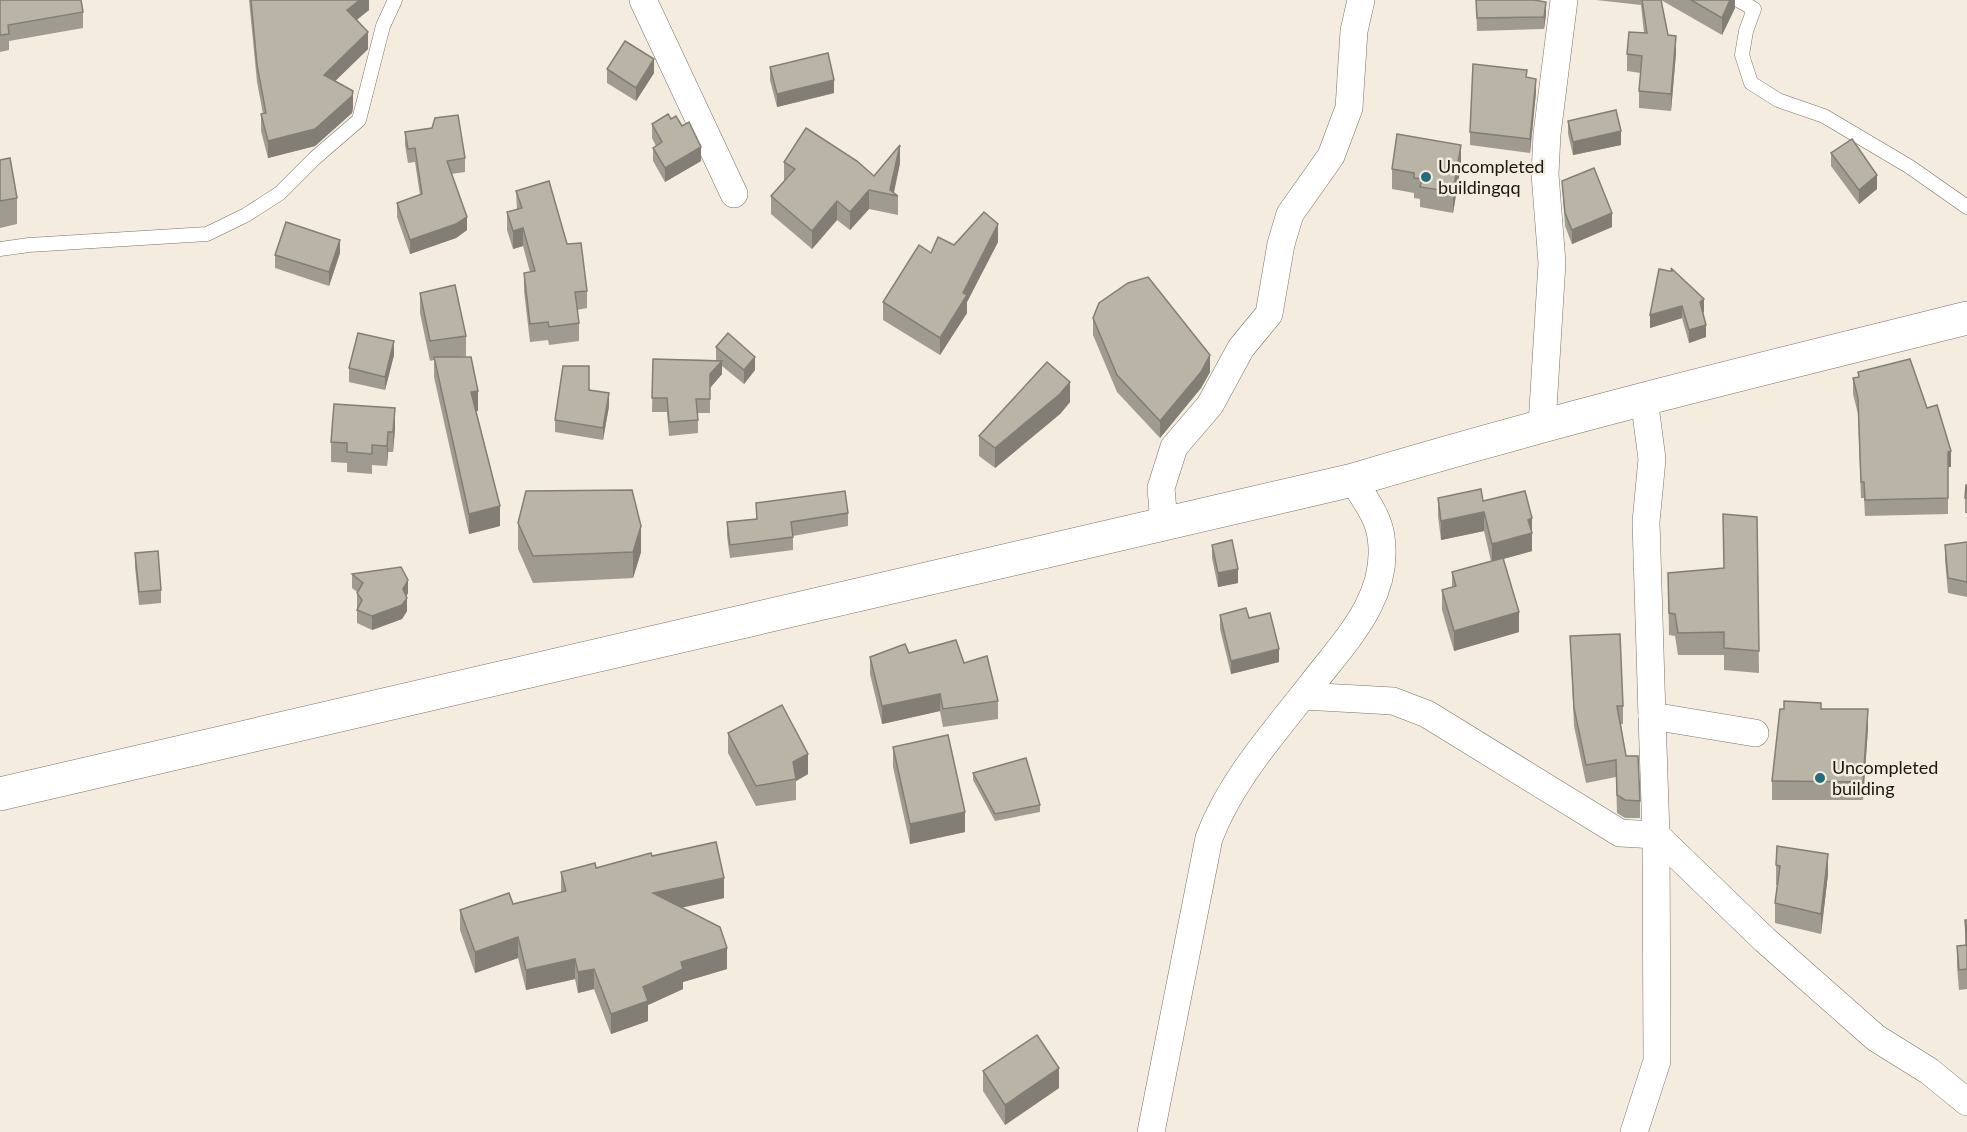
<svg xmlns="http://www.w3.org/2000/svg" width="1967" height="1132" font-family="Lato,sans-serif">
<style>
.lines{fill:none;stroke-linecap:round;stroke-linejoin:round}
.service-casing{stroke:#797368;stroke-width:15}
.minor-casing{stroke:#797368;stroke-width:28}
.secondary-casing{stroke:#797368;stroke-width:34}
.service{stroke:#fff;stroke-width:14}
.minor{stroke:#fff;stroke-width:27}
.secondary{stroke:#fff;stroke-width:33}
.wall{fill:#a09b90}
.shaded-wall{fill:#827e75}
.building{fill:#bab4a7;stroke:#827e75;stroke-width:1.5}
.poi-dot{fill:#246c79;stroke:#f3ecdf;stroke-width:2}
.labels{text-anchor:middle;stroke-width:5;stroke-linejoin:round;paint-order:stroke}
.poi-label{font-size:18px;fill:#191712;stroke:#f3ecdf;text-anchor:start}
</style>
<rect width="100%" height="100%" fill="#f3ecdf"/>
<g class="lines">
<!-- service casing -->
<g class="service-casing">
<g id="service">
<path d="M 1738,0 L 1754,9 L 1746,31 L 1742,55 L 1751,83 L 1778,100 L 1824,116 L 1910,167 L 1967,207"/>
<path d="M 0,249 L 29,245 L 207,234 L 246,215 L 280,193 L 315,158 L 359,120 L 383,26 L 395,0"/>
</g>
</g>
<!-- minor casing -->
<g class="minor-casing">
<g id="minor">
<path d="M 643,0 L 734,194"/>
<path d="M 1644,398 L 1652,459 L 1646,522 L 1652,716 L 1755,733"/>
<path d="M 1542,425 L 1552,263 L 1545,174 L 1547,134 L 1564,0"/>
<path d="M 1164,523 L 1161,488 L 1174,447 L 1210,405 L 1241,348 L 1269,314 L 1281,244 L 1290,214 L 1331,156 L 1349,108 L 1354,31 L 1361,0"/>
<path d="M 1303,696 L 1393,701 L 1427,714 L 1620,833 L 1656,835 L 1652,716"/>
<path d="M 1656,835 L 1765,940 L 1876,1038 L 1929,1071 L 1967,1102"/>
<path d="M 1151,1132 L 1209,838 C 1231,780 1274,733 1312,684 C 1346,640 1390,597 1381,537 C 1379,517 1363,497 1353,480"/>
<path d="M 1634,1132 L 1657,1061 L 1656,835"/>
</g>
</g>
<!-- secondary casing -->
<g class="secondary-casing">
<path id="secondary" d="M 0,794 L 1353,480 C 1556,419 1761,369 1967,318"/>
</g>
<!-- service -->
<use href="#service" class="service"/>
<!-- minor -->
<use href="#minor" class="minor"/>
<!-- secondary -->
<use href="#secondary" class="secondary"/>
</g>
<!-- wall -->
<g class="wall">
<path d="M 0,0 L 83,12 L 83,28 L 9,41 L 9,50 L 0,52 Z"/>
<path d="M 249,0 L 369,0 L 369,10 L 357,20 L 368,49 L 335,81 L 353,108 L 352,113 L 315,146 L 268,158 L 261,131 L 261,114 L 263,114 L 257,82 Z"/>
<path d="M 1476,0 L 1546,14 L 1544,29 L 1477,31 Z"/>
<path d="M 1596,0 L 1735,0 L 1735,8 L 1722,35 L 1661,0 L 1668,35 L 1676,53 L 1671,111 L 1639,108 L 1639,91 L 1641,73 L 1627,71 L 1627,54 L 1644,33 L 1641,5 Z"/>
<path d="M 770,67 L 834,93 L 777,107 L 770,80 Z"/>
<path d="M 607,69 L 654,73 L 636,101 L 607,83 Z"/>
<path d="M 1527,77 L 1536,92 L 1530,153 L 1470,145 L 1470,132 Z"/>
<path d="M 671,119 L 701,161 L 665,182 L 653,161 L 653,148 L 656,146 L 652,138 L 652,124 Z"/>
<path d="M 1568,121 L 1621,145 L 1573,155 L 1568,134 Z"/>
<path d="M 405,132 L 465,158 L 465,172 L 451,174 L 467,230 L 456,238 L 410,254 L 397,217 L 397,203 L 420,195 L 415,162 L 408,163 L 405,145 Z"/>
<path d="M 1831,153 L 1877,189 L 1859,204 L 1831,166 Z"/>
<path d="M 0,160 L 17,198 L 17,224 L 0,228 Z"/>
<path d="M 784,162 L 874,176 L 900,163 L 894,193 L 898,196 L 898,215 L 869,209 L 850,230 L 837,220 L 812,249 L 771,214 L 771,196 L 784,181 Z"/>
<path d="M 1461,165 L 1453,213 L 1420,207 L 1420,199 L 1414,198 L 1414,193 L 1392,189 L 1392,169 Z"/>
<path d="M 1562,181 L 1612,227 L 1572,244 L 1565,226 Z"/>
<path d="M 516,191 L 567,244 L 587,291 L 587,308 L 577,310 L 579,323 L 579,341 L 549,345 L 548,340 L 530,342 L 524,291 L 524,273 L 530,272 L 523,246 L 513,249 L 507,230 L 507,212 L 517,210 Z"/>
<path d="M 998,242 L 967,302 L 967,313 L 940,355 L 883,320 L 883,302 L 931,253 L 954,245 Z"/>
<path d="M 340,253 L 329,286 L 275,268 L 275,255 Z"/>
<path d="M 1671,268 L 1704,312 L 1703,312 L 1706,337 L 1689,343 L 1682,318 L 1650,328 L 1669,271 L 1671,271 Z"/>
<path d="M 420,293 L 466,336 L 466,356 L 458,357 L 478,411 L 476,411 L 500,526 L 469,534 L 434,377 L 434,360 L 430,361 L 420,313 Z"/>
<path d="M 1093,318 L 1210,372 L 1201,388 L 1160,438 L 1117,392 L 1093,335 Z"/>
<path d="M 716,347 L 755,370 L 744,384 L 722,366 L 722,374 L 710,388 L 710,413 L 698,413 L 698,433 L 669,436 L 667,412 L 652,412 L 653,359 L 716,360 Z"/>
<path d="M 394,355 L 385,390 L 349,382 L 349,368 Z"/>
<path d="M 1858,372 L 1927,408 L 1951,467 L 1948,467 L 1948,514 L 1865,516 L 1864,498 L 1861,498 L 1858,414 L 1853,394 L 1853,378 L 1858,377 Z"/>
<path d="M 1070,402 L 1060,414 L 995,468 L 979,456 L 979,436 Z"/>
<path d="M 609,406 L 603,440 L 555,432 L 555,420 Z"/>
<path d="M 395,428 L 393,452 L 388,452 L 387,466 L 372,465 L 372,474 L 347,472 L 347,463 L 331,462 L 331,442 Z"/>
<path d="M 1967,485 L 1967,513 L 1965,513 L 1965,498 Z"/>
<path d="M 1438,498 L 1483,501 L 1532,518 L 1532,551 L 1503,559 L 1519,632 L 1454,651 L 1442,610 L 1442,590 L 1452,587 L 1452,572 L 1491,561 L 1484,531 L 1441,540 L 1438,516 Z"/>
<path d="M 756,503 L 848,513 L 848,526 L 793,536 L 793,550 L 730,558 L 727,536 L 727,522 L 756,519 Z"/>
<path d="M 1757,517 L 1759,673 L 1724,670 L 1724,655 L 1678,655 L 1675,636 L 1669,635 L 1668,573 L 1723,568 Z"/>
<path d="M 518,523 L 641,552 L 633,578 L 533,583 L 518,549 Z"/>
<path d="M 1967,542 L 1967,597 L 1948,593 L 1945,560 L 1945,545 Z"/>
<path d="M 1212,545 L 1238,583 L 1218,587 L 1212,558 Z"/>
<path d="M 135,553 L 161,590 L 161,603 L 139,605 L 135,567 Z"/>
<path d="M 352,574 L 408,593 L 406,596 L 407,611 L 402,619 L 372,630 L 357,623 L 357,592 L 352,588 Z"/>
<path d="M 1220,615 L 1249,618 L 1279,662 L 1231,674 L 1220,629 Z"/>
<path d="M 1570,636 L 1623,706 L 1623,724 L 1621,724 L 1626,756 L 1640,801 L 1640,818 L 1625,818 L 1617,813 L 1616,777 L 1586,783 L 1574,726 Z"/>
<path d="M 909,653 L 964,663 L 998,701 L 998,719 L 943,727 L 940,711 L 882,724 L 870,674 L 870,657 Z"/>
<path d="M 1821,709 L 1868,728 L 1863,800 L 1772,800 L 1772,781 Z"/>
<path d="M 728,733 L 808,774 L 796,781 L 796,800 L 756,806 L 728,753 Z"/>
<path d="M 893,747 L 965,832 L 910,844 L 893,767 Z"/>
<path d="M 973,773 L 1040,805 L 1040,812 L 995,821 L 973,780 Z"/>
<path d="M 652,856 L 724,898 L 681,908 L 727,969 L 683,982 L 683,989 L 648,1005 L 648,1021 L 611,1034 L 594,989 L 578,993 L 575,979 L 526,990 L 518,958 L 475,973 L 460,930 L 460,910 L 513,904 L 561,892 L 561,872 L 596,868 Z"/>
<path d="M 1776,865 L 1828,874 L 1821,934 L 1775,923 L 1775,903 L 1777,885 L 1776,885 Z"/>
<path d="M 1965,920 L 1967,920 L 1967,989 L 1959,990 L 1957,966 L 1957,946 L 1965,945 Z"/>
<path d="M 983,1071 L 1059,1088 L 1005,1125 L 983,1091 Z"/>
</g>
<!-- shaded-wall -->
<g class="shaded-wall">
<path d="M 360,0 L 369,0 L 369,10 L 347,27 L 347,10 Z"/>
<path d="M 1730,0 L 1735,0 L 1735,8 L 1722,35 L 1722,18 Z"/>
<path d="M 1546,2 L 1546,14 L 1544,29 L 1544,17 Z"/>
<path d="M 368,32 L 368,49 L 324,92 L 324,75 Z"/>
<path d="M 1676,36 L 1676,53 L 1671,111 L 1671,94 Z"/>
<path d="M 654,59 L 654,73 L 636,101 L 636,88 Z"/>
<path d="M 1536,79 L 1536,92 L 1530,153 L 1530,139 Z"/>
<path d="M 834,80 L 834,93 L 777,107 L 777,94 Z"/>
<path d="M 353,91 L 353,108 L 352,113 L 315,146 L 268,158 L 268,141 Z"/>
<path d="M 1621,131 L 1621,145 L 1573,155 L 1573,142 Z"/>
<path d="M 900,145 L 900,163 L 893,195 L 890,190 Z"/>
<path d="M 1461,145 L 1461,165 L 1453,213 L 1453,192 Z"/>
<path d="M 701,147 L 701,161 L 665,182 L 665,168 Z"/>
<path d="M 1877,175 L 1877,189 L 1859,204 L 1859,190 Z"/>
<path d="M 869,190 L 869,209 L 850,230 L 850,212 Z"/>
<path d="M 837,201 L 837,220 L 812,249 L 812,231 Z"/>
<path d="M 1612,213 L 1612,227 L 1572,244 L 1572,230 Z"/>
<path d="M 467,217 L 467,230 L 456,238 L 410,254 L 410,240 Z"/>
<path d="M 998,224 L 998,242 L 967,302 L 967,313 L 940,355 L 940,338 Z"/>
<path d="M 523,228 L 523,246 L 513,249 L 513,231 Z"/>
<path d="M 340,240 L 340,253 L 329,286 L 329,272 Z"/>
<path d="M 1704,299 L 1704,312 L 1700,315 L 1700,302 Z"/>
<path d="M 1682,306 L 1682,318 L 1650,328 L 1650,315 Z"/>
<path d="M 1706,325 L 1706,337 L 1689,343 L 1689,330 Z"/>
<path d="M 394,341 L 394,355 L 385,390 L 385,377 Z"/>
<path d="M 1210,355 L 1210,372 L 1201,388 L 1160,438 L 1160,421 Z"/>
<path d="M 755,357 L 755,370 L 744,384 L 744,370 Z"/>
<path d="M 722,361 L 722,374 L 710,388 L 710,413 L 710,374 Z"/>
<path d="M 1070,382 L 1070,402 L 1060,414 L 995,468 L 995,448 Z"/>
<path d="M 478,391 L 478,411 L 471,412 L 471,392 Z"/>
<path d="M 609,393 L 609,406 L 603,440 L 603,428 Z"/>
<path d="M 395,408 L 395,428 L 393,452 L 393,432 Z"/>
<path d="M 388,432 L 388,452 L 387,466 L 387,446 Z"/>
<path d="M 1951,451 L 1951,467 L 1948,467 L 1948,452 Z"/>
<path d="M 500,506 L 500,526 L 469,534 L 469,514 Z"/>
<path d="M 1484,512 L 1484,531 L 1441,540 L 1441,521 Z"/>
<path d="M 1532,518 L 1532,551 L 1492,562 L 1492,544 Z"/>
<path d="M 641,526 L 641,552 L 633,578 L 633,552 Z"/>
<path d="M 1238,569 L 1238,583 L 1218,587 L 1218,573 Z"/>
<path d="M 408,580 L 408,593 L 403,602 L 403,589 Z"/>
<path d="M 407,598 L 407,611 L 402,619 L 372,630 L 372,616 Z"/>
<path d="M 1519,612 L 1519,632 L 1454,651 L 1454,631 Z"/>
<path d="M 1279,649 L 1279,662 L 1231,674 L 1231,661 Z"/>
<path d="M 940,694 L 940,711 L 882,724 L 882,706 Z"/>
<path d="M 1868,709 L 1868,728 L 1863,800 L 1863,782 Z"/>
<path d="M 808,754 L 808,774 L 796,781 L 793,762 Z"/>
<path d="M 965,812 L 965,832 L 910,844 L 910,824 Z"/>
<path d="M 1828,854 L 1828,874 L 1821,934 L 1821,914 Z"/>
<path d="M 724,878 L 724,898 L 653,914 L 653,893 Z"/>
<path d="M 518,937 L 518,958 L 475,973 L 475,952 Z"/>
<path d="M 727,948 L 727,969 L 683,982 L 683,989 L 648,1005 L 648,1021 L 611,1034 L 611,1014 L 643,987 L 681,962 Z"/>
<path d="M 575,959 L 575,979 L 526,990 L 526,970 Z"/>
<path d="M 594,969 L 594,989 L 578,993 L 578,972 Z"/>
<path d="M 1059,1068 L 1059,1088 L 1005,1125 L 1005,1105 Z"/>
</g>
<!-- building -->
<g class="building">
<path d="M 0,0 L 81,0 L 83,12 L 8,25 L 9,34 L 0,35 Z"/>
<path d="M 251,0 L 360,0 L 347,10 L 368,32 L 324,75 L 353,91 L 352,96 L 315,129 L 268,141 L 261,114 L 266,113 L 257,65 Z"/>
<path d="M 1476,0 L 1534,0 L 1546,2 L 1544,17 L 1477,18 Z"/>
<path d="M 1642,0 L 1661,0 L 1668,35 L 1676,36 L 1671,94 L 1639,91 L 1642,56 L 1627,54 L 1629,32 L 1647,33 Z"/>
<path d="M 1691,0 L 1730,0 L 1722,18 Z"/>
<path d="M 625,41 L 654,59 L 636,88 L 607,69 Z"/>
<path d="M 828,53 L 834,80 L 777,94 L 770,67 Z"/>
<path d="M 1473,64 L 1527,70 L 1526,77 L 1536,79 L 1530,139 L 1470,132 Z"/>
<path d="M 1616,110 L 1621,131 L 1573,142 L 1568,121 Z"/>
<path d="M 668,114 L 671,119 L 676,116 L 682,126 L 689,122 L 701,147 L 665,168 L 653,148 L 662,142 L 652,124 Z"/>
<path d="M 458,115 L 465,158 L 447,161 L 467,217 L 456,224 L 410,240 L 397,203 L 422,194 L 415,148 L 408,149 L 405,132 L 432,128 L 435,118 Z"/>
<path d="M 806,128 L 857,161 L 874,176 L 900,145 L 890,190 L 898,196 L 869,190 L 850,212 L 837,201 L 812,231 L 771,196 L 795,169 L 784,162 Z"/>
<path d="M 1397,134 L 1461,145 L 1453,192 L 1420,187 L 1422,179 L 1414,178 L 1414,173 L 1392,169 Z"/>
<path d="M 1852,139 L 1877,175 L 1859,190 L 1831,153 Z"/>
<path d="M 10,158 L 17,198 L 0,201 L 0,160 Z"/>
<path d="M 1594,168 L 1612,213 L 1572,230 L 1565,213 L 1562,181 Z"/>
<path d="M 549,181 L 567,244 L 581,243 L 587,291 L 575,292 L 579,323 L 549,327 L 548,322 L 530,324 L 524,273 L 535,271 L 523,228 L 513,231 L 507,212 L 522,208 L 516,191 Z"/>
<path d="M 984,212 L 998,224 L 963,293 L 967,295 L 940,338 L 883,302 L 919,245 L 931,253 L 938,237 L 954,245 Z"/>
<path d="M 286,222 L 340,240 L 329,272 L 275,255 Z"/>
<path d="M 1671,268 L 1704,299 L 1700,302 L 1706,325 L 1689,330 L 1682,306 L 1650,315 L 1659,269 L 1669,271 L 1672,271 Z"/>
<path d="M 1148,277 L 1210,355 L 1201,372 L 1160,421 L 1117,375 L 1093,318 L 1099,303 L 1128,283 Z"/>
<path d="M 455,285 L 466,336 L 430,341 L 420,293 Z"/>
<path d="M 358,333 L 394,341 L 385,377 L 349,368 Z"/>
<path d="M 728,333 L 755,357 L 744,370 L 716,347 Z"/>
<path d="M 434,357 L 471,357 L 478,391 L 471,392 L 500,506 L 469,514 Z"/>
<path d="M 653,359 L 722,361 L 710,374 L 710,399 L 696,399 L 698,420 L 669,422 L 667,398 L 652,398 Z"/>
<path d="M 1910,359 L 1927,408 L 1937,405 L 1951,451 L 1948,452 L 1948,498 L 1865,500 L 1864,482 L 1861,482 L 1858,398 L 1853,378 L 1859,377 L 1858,372 Z"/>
<path d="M 1047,362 L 1070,382 L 1060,394 L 995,448 L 979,436 Z"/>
<path d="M 563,366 L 589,366 L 589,390 L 609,393 L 603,428 L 555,420 Z"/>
<path d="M 334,404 L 395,408 L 393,432 L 388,432 L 387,446 L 372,445 L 372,454 L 347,452 L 347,443 L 331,442 Z"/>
<path d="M 1966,485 L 1967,485 L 1967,498 L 1965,498 Z"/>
<path d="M 1481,489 L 1483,501 L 1525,491 L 1532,518 L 1528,520 L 1532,533 L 1492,544 L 1484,512 L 1441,521 L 1438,498 Z"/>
<path d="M 632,490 L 641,526 L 633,552 L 533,556 L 518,523 L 526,491 Z"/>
<path d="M 845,491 L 848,513 L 791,522 L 793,537 L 730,545 L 727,522 L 757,519 L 756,503 Z"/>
<path d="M 1723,514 L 1757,517 L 1759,651 L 1724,648 L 1724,632 L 1678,633 L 1675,614 L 1669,613 L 1668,573 L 1724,568 Z"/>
<path d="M 1232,540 L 1238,569 L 1218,573 L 1212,545 Z"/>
<path d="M 1967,542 L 1967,582 L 1948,578 L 1945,545 Z"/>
<path d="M 158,551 L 161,590 L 139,592 L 135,553 Z"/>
<path d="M 1503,558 L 1519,612 L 1454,631 L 1442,590 L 1456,586 L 1452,572 Z"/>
<path d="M 401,567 L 408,580 L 403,589 L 407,598 L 402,605 L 372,616 L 357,610 L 362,600 L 357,593 L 363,583 L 352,574 Z"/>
<path d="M 1246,608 L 1249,618 L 1270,613 L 1279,649 L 1231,661 L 1220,615 Z"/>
<path d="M 1620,634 L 1623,706 L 1617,706 L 1626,756 L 1638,756 L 1640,801 L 1625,800 L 1617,795 L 1616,760 L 1586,765 L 1574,708 L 1570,636 Z"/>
<path d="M 956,640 L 964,663 L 987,656 L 998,701 L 943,709 L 940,694 L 882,706 L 870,657 L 905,644 L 909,653 Z"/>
<path d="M 1784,701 L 1821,703 L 1821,709 L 1868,709 L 1863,782 L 1772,781 L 1780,709 L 1784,709 Z"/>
<path d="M 782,705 L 808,754 L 793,762 L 796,779 L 756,786 L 728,733 Z"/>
<path d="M 948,735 L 965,812 L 910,824 L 893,747 Z"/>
<path d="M 1026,758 L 1040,805 L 995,814 L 973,773 Z"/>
<path d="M 716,842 L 724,878 L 653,893 L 720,927 L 727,948 L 681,962 L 683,969 L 643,987 L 648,1001 L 611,1014 L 594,969 L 578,972 L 575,959 L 526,970 L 518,937 L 475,952 L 460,910 L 509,893 L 513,904 L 566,891 L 561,872 L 595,863 L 596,868 L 651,853 L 652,856 Z"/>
<path d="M 1777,846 L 1828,854 L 1821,914 L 1775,903 L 1780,866 L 1776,865 Z"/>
<path d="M 1965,920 L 1967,920 L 1967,945 Z"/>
<path d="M 1967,945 L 1967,969 L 1959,970 L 1957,946 Z"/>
<path d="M 1037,1035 L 1059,1068 L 1005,1105 L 983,1071 Z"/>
</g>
<!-- markers -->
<g class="poi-dot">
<circle cx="1426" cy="177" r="6"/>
<circle cx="1820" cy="778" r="6"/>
</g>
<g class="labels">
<!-- poi labels -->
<g class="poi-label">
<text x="1438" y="173">Uncompleted<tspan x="1438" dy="21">buildingqq</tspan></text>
<text x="1832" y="774">Uncompleted<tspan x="1832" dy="21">building</tspan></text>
</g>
</g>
</svg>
